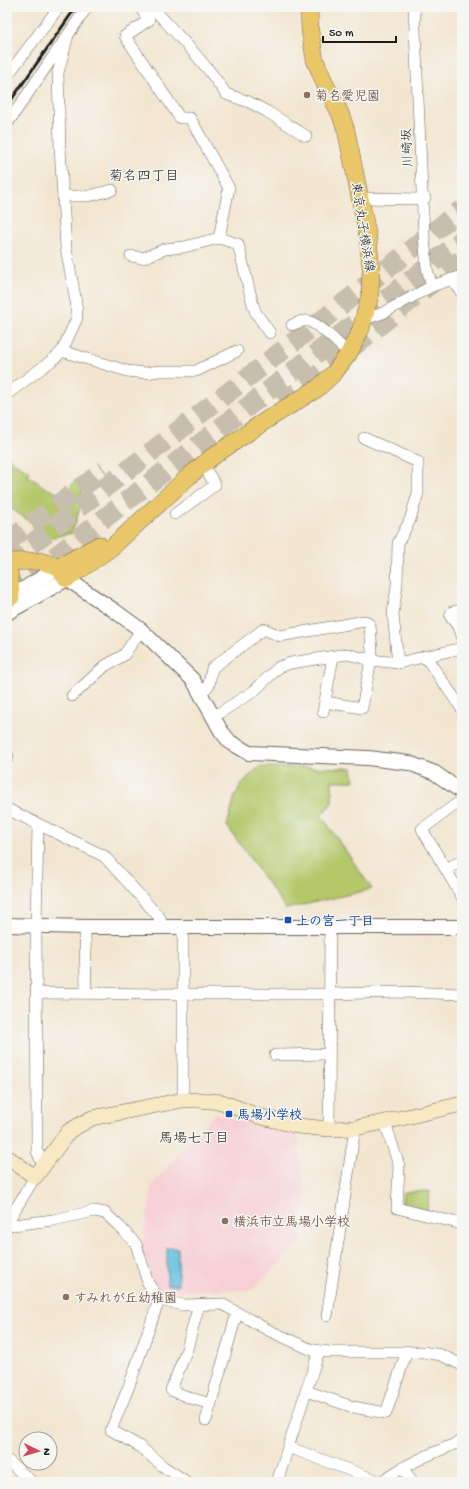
<svg xmlns="http://www.w3.org/2000/svg" width="469" height="1489" font-family="'Gochi Hand','Klee One',sans-serif">
<style>
.built{fill:#f7cfd5}
.green{fill:#b4c86b;stroke:#687244}
.water{fill:#5fbede;stroke:#3e6d7d}
.lines{fill:none;stroke-linecap:round;stroke-linejoin:round}
.motorway-tunnel{stroke:#c8bead;stroke-width:20;stroke-dasharray:20 10;stroke-linecap:butt}
.minor-casing{stroke:#67635b;stroke-width:12}
.tertiary-casing{stroke:#67635b;stroke-width:16}
.secondary-casing{stroke:#67635b;stroke-width:16}
.primary-casing{stroke:#67635b;stroke-width:18}
.minor{stroke:#fff;stroke-width:11}
.tertiary{stroke:#fff;stroke-width:14}
.secondary{stroke:#f6e9c3;stroke-width:15}
.primary{stroke:#e9c769;stroke-width:17}
.rail{stroke:#1c1c1c;stroke-width:3}
.education-dot{fill:#8d6e63;stroke:#f6f6f2;stroke-width:1.5}
.transit-dot{fill:#1a4fb4;stroke:#f6f6f2;stroke-width:1.5}
.labels{text-anchor:middle;stroke-width:3;stroke-linejoin:round;paint-order:stroke}
.education-label{font-size:13px;font-weight:bold;fill:#785e54;stroke:#f6f6f2;text-anchor:start}
.street-label{font-size:13px;fill:#1c1c1c;stroke:#f6f6f2}
.transit-label{font-size:13px;font-weight:bold;fill:#164399;stroke:#f6f6f2;text-anchor:start}
.neighbourhood-label{font-size:14px;fill:#1c1c1c;stroke:#f6f6f2}
</style>
<rect width="100%" height="100%" fill="#f6f6f2"/>
<filter id="ink" filterUnits="userSpaceOnUse"><feTurbulence type="fractalNoise" baseFrequency=".025" numOctaves="2"/><feDisplacementMap in="SourceGraphic" scale="8" xChannelSelector="R" yChannelSelector="G"/><feConvolveMatrix kernelMatrix="1 2 1 2 8 2 1 2 1" color-interpolation-filters="sRGB"/></filter>
<filter id="wash" filterUnits="userSpaceOnUse"><feTurbulence type="fractalNoise" baseFrequency=".012" numOctaves="4" result="noise"/><feDisplacementMap in="SourceGraphic" scale="16" xChannelSelector="R" yChannelSelector="G"/><feGaussianBlur stdDeviation="0.9" result="paint"/><feColorMatrix in="noise" values="0 0 0 0 0 0 0 0 0 0 0 0 0 0 0 0 0 1.4 0 .05"/><feComposite in="paint" operator="in"/></filter>
<g filter="url(#wash)">
<rect width="100%" height="100%" fill="#f3e6d1"/>
<!-- built -->
<path class="built" d="M 215,1113 L 270,1130 L 298,1135 L 305,1200 L 302,1242 L 251,1290 L 169,1291 L 155,1288 L 142,1248 L 152,1185 Z"/>
<!-- green -->
<g class="green">
<path d="M 7,453 L 11,461 L 30,472 L 28,476 L 44,487 L 59,494 L 62,490 L 67,493 L 75,480 L 85,486 L 81,494 L 83,495 L 80,508 L 72,533 L 39,540 L 37,529 L 33,527 L 34,524 L 7,506 Z"/>
<path d="M 259,767 L 352,768 L 354,781 L 332,781 L 332,803 L 321,815 L 372,889 L 286,909 L 227,826 L 235,796 L 241,784 Z"/>
<path d="M 430,1191 L 427,1211 L 402,1205 L 403,1192 Z"/>
</g>
<!-- water -->
<rect class="water" x="167" y="1248" width="11" height="37"/>
</g>
<g filter="url(#ink)">
<g class="lines">
<!-- motorway-tunnel -->
<g class="motorway-tunnel">
<path d="M 282,404 L 462,259"/>
<path d="M 7,542 L 105,470"/>
<path d="M 7,563 L 335,310 L 462,209"/>
<path d="M 7,594 L 462,240"/>
</g>
<!-- minor casing -->
<g class="minor-casing">
<g id="minor">
<path d="M 140,7 L 149,20 L 125,36 L 180,118 L 190,118 L 229,188 L 219,238 L 238,244 L 253,305 L 256,313 L 270,333"/>
<path d="M 152,7 L 196,55 L 211,73 L 226,94 L 249,102 L 266,111 L 306,136"/>
<path d="M 414,7 L 424,236 L 427,269 L 432,286"/>
<path d="M 7,76 L 59,7"/>
<path d="M 7,124 L 87,7"/>
<path d="M 63,196 L 89,196 L 112,190"/>
<path d="M 360,198 L 423,199 L 425,198"/>
<path d="M 131,256 L 143,258 L 165,249 L 184,247 L 219,238"/>
<path d="M 451,279 L 462,293"/>
<path d="M 365,319 L 383,313 L 432,286 L 462,276"/>
<path d="M 292,325 C 297,323 302,320 308,321 C 320,324 338,344 349,353"/>
<path d="M 62,351 L 127,371 L 146,373 L 159,371 L 196,371 L 237,351"/>
<path d="M 7,394 L 55,358 L 62,351 L 77,318 L 76,302 L 66,248 L 60,147 L 58,73 L 68,35"/>
<path d="M 364,438 L 418,462 L 418,493 L 410,520 L 398,543 L 397,585 L 393,614 L 398,663"/>
<path d="M 175,514 L 215,485 L 203,464"/>
<path d="M 462,610 L 452,612 L 450,616 L 460,629 L 462,636"/>
<path d="M 425,656 L 462,709"/>
<path d="M 200,694 L 209,685 L 212,668 L 264,629 L 280,636 L 365,621 L 370,625 L 372,651 L 371,660 L 362,708 L 325,702"/>
<path d="M 72,696 L 105,666 L 124,655 L 141,630"/>
<path d="M 323,712 L 333,657"/>
<path d="M 213,717 L 254,691 L 279,667 L 291,663 L 347,654 L 371,660 L 398,663 L 462,648"/>
<path d="M 7,759 L 8,756"/>
<path d="M 462,800 L 422,829 L 462,897"/>
<path d="M 7,809 L 104,856 L 160,918 L 162,927"/>
<path d="M 38,825 L 36,926 L 37,1151 L 43,1166"/>
<path d="M 446,869 L 462,861"/>
<path d="M 85,927 L 86,993"/>
<path d="M 183,927 L 183,1100"/>
<path d="M 37,993 L 183,994 L 330,994 L 402,992 L 462,994"/>
<path d="M 275,1055 L 329,1054"/>
<path d="M 385,1122 L 399,1166 L 397,1208 L 462,1224"/>
<path d="M 329,1129 L 330,927"/>
<path d="M 8,1222 L 13,1225 L 53,1220 L 95,1211 L 105,1213 L 120,1227 L 136,1244 L 148,1283 L 159,1300 L 183,1305 L 222,1304 L 268,1330 L 312,1350 L 330,1352 L 423,1352 L 441,1355 L 462,1365"/>
<path d="M 7,1223 L 35,1177"/>
<path d="M 159,1300 L 129,1386 L 111,1430 L 139,1446 L 164,1467 L 187,1482"/>
<path d="M 199,1304 L 187,1349 L 171,1390 L 190,1398 L 211,1404"/>
<path d="M 327,1316 L 355,1128"/>
<path d="M 306,1391 L 353,1407 L 386,1413 L 407,1351"/>
<path d="M 206,1420 L 237,1313"/>
<path d="M 288,1447 L 381,1482"/>
<path d="M 7,1460 L 32,1482"/>
<path d="M 402,1468 L 413,1482"/>
<path d="M 277,1482 L 319,1351"/>
<path d="M 381,1482 C 407,1463 433,1453 462,1441"/>
</g>
</g>
<!-- tertiary casing -->
<g class="tertiary-casing">
<g id="tertiary">
<path d="M 7,599 L 59,567"/>
<path d="M 7,613 L 67,579 L 115,611 L 141,630 L 193,680 L 221,731 L 230,742 L 249,753 L 368,758 L 409,763 L 435,773 L 462,792"/>
<path d="M 7,925 L 85,927 L 462,927"/>
</g>
</g>
<!-- secondary casing -->
<g class="secondary-casing">
<path id="secondary" d="M 7,1157 L 35,1177 L 69,1131 L 92,1118 L 183,1100 L 198,1100 L 222,1102 L 258,1116 L 298,1126 L 329,1129 L 355,1128 L 385,1122 L 462,1104"/>
</g>
<!-- primary casing -->
<g class="primary-casing">
<g id="primary">
<path d="M 7,562 L 40,561 L 59,567 L 67,579 L 112,547 L 188,477 L 212,457 L 268,419 L 318,388 L 334,373 L 349,353 L 361,329 L 370,295 L 371,269 L 368,237 L 346,130 L 340,113 L 326,86 L 315,60 L 310,31 L 309,7"/>
<path d="M 59,567 L 99,545"/>
<path d="M 7,570 L 10,576 L 11,597"/>
</g>
</g>
<!-- minor -->
<use href="#minor" class="minor"/>
<!-- tertiary -->
<use href="#tertiary" class="tertiary"/>
<!-- secondary -->
<use href="#secondary" class="secondary"/>
<!-- primary -->
<use href="#primary" class="primary"/>
<!-- rail -->
<path class="rail" d="M 7,106 L 76,7"/>
</g>
</g>
<!-- markers -->
<g class="education-dot">
<circle cx="307" cy="95" r="4"/>
<circle cx="225" cy="1221" r="4"/>
<circle cx="66" cy="1297" r="4"/>
</g>
<g class="transit-dot">
<rect x="284" y="916" width="8" height="8" rx="2"/>
<rect x="225" y="1110" width="8" height="8" rx="2"/>
</g>
<g class="labels">
<!-- education labels -->
<g class="education-label">
<text x="315" y="100">菊名愛児園</text>
<text x="233" y="1226">横浜市立馬場小学校</text>
<text x="74" y="1302">すみれが丘幼稚園</text>
</g>
<!-- street labels -->
<g class="street-label">
<text transform="translate(406 148) rotate(-93)" y="5">川崎坂</text>
<text transform="translate(364 227) rotate(81)" y="5">東京丸子横浜線</text>
</g>
<!-- transit labels -->
<g class="transit-label">
<text x="296" y="925">上の宮一丁目</text>
<text x="237" y="1119">馬場小学校</text>
</g>
<!-- neighbourhood labels -->
<g class="neighbourhood-label">
<text x="144" y="180">菊名四丁目</text>
<text x="194" y="1142">馬場七丁目</text>
</g>
</g>
<!-- margin -->
<rect width="469" height="1489" fill="none" stroke="#f6f6f2" stroke-width="24"/>
<!-- north arrow -->
<g transform="translate(38 1451) rotate(95)"><circle r="19" fill="#f6f6f2" stroke="#9f9f9c"/>
<path d="M0-3L7 15L0 10L-7 15Z" fill="#d1495b"/>
<text y="-6" font-size="11" font-weight="bold" text-anchor="middle" fill="#1c1c1c">N</text>
</g>
<!-- scale -->
<path d="M323 36v6h73v-6" fill="none" stroke="#1c1c1c" stroke-width="2"/>
<text x="329" y="36" font-size="12" fill="#1c1c1c" stroke="#f6f6f2" stroke-width="3" paint-order="stroke">50 m</text>
</svg>
